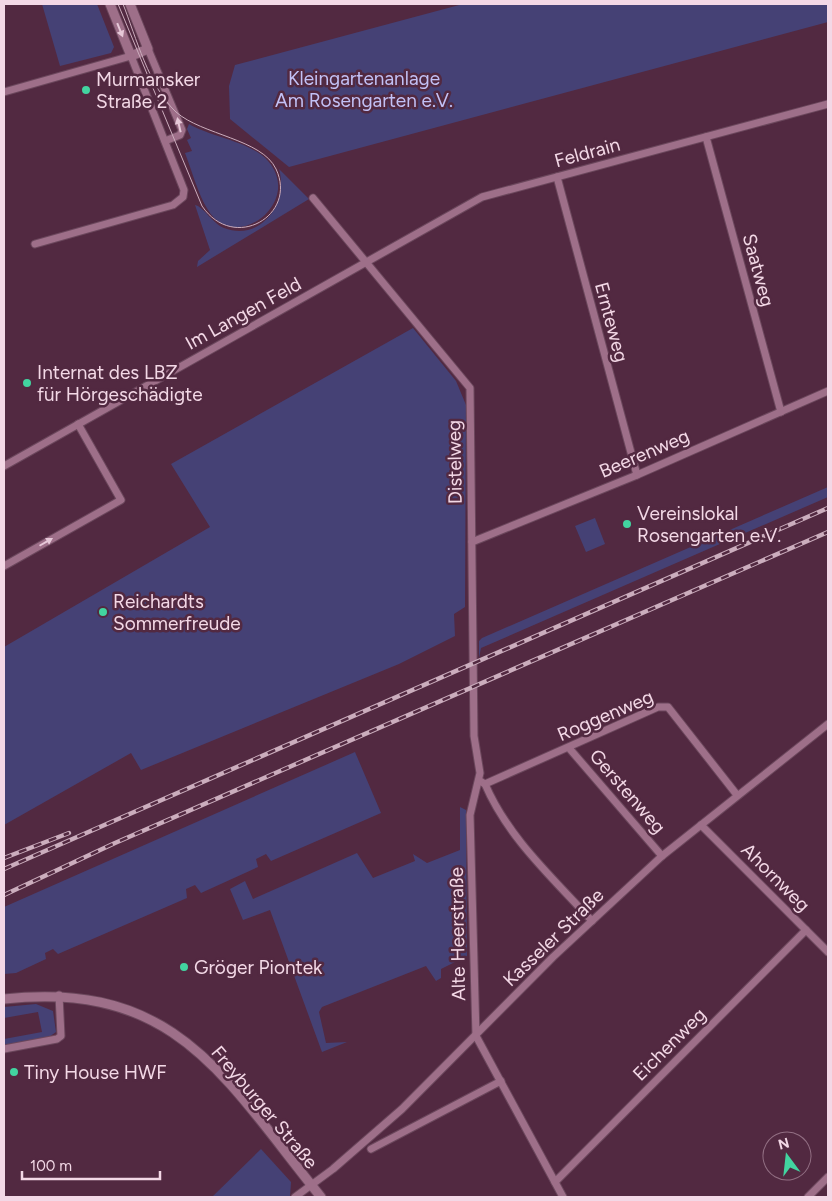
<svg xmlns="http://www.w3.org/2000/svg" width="832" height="1201" font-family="Figtree,sans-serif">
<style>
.green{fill:#454175}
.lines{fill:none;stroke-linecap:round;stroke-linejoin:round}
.minor-casing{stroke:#6b475c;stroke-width:9}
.tertiary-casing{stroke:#6b475c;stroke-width:11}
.minor{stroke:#9e6f89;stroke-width:7}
.tertiary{stroke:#9e6f89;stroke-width:9}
.tram{stroke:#cbadbd;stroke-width:1}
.rail-casing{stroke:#cbadbd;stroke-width:4.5}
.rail{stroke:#522941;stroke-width:2.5;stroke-dasharray:8;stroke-linecap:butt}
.oneway{fill:#e6c8d8}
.poi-dot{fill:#42d4a0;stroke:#522941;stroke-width:2}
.labels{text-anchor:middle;stroke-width:5;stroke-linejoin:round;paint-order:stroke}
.park-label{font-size:19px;fill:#c2c1f6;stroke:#522941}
.poi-label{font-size:19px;fill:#f3d8e6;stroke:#522941;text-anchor:start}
.street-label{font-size:19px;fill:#f3d8e6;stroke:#522941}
</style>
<rect width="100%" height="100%" fill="#522941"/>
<!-- green -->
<g class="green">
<path d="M 42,4 L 97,4 L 114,47 L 111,53 L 60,66 Z"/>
<path d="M 463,4 L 828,4 L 828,22 L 289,167 L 230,119 L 229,86 L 235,65 Z"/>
<path d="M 189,124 C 211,137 252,142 268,161 C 304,202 235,255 208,210 C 198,194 192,171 185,153 L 192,151 L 187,140 L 191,138 L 187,129 Z"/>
<path d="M 279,169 L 309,199 L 197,267 L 198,261 L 210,250 L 195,205 C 204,207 212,223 224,228 C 261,242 289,203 279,169 Z"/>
<path d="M 413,328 L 456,381 L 466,405 L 465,607 L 454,614 L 455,636 L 399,664 L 141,770 L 131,753 L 4,825 L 4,647 L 210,527 L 171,464 Z"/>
<path d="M 828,487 L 828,497 L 481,648 L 479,658 L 479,641 L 482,638 Z"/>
<path d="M 595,518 L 605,544 L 586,552 L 575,526 Z"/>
<path d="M 355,752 L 381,813 L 271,861 L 266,854 L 256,859 L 258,867 L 201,893 L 195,885 L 186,889 L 187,898 L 58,954 L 53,949 L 45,953 L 46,959 L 16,973 L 4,974 L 4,907 Z"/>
<path d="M 460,807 L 466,810 L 467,956 L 441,969 L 441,978 L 436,981 L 426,966 L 322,1007 L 319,1012 L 326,1043 L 347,1042 L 322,1052 L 270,910 L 243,920 L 230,889 L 245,881 L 253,899 L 357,853 L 373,878 L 415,861 L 413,854 L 427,863 L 460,850 Z"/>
<path d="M 36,1004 L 53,1011 L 56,1032 L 49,1037 L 4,1045 L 4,1039 L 42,1032 L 38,1012 L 4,1018 L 4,1007 Z"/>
<path d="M 261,1149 L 291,1182 L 290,1197 L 212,1197 Z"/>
</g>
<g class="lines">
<!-- minor casing -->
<g class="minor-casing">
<g id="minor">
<path d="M 148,49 L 182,130 L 180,135 L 165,141"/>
<path d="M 4,92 L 131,56 L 184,190 L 183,197 L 173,205 L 35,244"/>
<path d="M 706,137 L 781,412"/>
<path d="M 557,177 L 637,475"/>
<path d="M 313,198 L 470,388 L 474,736 L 480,773 L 470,815 L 476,1036 L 563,1197"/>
<path d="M 4,466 L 482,197 L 828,104"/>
<path d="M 472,542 L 637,475 L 828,391"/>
<path d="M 4,566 L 121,500 L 78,424"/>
<path d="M 569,748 L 662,856"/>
<path d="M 480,781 L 485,784 L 658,707 L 668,707 L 737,795"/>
<path d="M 485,784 C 508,838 553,878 592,921"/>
<path d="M 701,825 L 828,952"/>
<path d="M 4,1049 L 57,1039 L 61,1036 L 59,995"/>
<path d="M 371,1149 L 501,1081"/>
<path d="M 555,1182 L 806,930"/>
<path d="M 295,1197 L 333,1169 L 402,1109 L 553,957 L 662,856 L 828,724"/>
<path d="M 808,1197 L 828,1177"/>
</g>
</g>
<!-- tertiary casing -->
<g class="tertiary-casing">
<g id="tertiary">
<path d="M 110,4 L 131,56 L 148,49 L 130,4"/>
<path d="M 4,999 C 177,980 225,1079 321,1197"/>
</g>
</g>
<!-- minor -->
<use href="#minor" class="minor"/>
<!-- tertiary -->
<use href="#tertiary" class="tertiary"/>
<!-- tram -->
<path class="tram" d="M 118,4 L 202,206 C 234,253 298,215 276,169 C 262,139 202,135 176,112 C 149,87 136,37 123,4"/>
<!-- rail casing -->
<g class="rail-casing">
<g id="rail">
<path d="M 4,858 L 69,833"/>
<path d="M 4,869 L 828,508"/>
<path d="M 4,895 L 115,843 L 828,532"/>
</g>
</g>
<!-- rail -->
<use href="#rail" class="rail"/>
</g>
<!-- one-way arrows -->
<defs><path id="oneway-solid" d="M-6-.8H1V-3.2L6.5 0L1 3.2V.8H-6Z" transform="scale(1.25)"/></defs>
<g class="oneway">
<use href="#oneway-solid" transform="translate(120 30) rotate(68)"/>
<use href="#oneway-solid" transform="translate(179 125) rotate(-103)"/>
<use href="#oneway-solid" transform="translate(46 542) rotate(-30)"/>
</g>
<!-- markers -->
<g class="poi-dot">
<circle cx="86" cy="90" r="5"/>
<circle cx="27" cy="383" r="5"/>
<circle cx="627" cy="524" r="5"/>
<circle cx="103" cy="612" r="5"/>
<circle cx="184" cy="967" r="5"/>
<circle cx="14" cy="1072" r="5"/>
</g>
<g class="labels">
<!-- park labels -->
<g class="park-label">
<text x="364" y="85">Kleingartenanlage<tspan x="364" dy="22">Am Rosengarten e.V.</tspan></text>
</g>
<!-- poi labels -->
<g class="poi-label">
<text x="96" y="86">Murmansker<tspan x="96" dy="22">Straße 2</tspan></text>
<text x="37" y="379">Internat des LBZ<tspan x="37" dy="22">für Hörgeschädigte</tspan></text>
<text x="637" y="520">Vereinslokal<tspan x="637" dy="22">Rosengarten e.V.</tspan></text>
<text x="113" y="608">Reichardts<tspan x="113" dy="22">Sommerfreude</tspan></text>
<text x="194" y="974">Gröger Piontek</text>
<text x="24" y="1079">Tiny House HWF</text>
</g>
<!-- street labels -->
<g class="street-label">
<text transform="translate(587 152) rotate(-15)" y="7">Feldrain</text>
<text transform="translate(759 270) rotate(75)" y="7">Saatweg</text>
<text transform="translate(243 313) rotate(-29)" y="7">Im Langen Feld</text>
<text transform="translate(612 322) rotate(75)" y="7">Ernteweg</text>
<text transform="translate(644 453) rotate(-23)" y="7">Beerenweg</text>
<text transform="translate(454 462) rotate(-91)" y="7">Distelweg</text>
<text transform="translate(605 715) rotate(-23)" y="7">Roggenweg</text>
<text transform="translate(628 791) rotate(49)" y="7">Gerstenweg</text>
<text transform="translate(776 877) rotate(45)" y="7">Ahornweg</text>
<text transform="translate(457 934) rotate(-91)" y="7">Alte Heerstraße</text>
<text transform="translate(553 937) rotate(-44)" y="7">Kasseler Straße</text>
<text transform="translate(669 1044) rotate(-45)" y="7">Eichenweg</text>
<text transform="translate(265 1107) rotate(50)" y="7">Freyburger Straße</text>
</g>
</g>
<!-- border -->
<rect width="832" height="1201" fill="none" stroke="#f3d8e6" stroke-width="10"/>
<!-- north arrow -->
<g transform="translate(787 1156) rotate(345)"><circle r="24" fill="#522941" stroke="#926f83"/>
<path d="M0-4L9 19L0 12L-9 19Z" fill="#42d4a0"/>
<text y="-8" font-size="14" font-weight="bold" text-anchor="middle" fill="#f3d8e6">N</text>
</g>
<!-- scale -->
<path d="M22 1171v8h138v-8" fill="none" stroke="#f3d8e6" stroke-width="2.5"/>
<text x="30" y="1171" font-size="15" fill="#f3d8e6" stroke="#522941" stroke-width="4" paint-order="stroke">100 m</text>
</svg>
